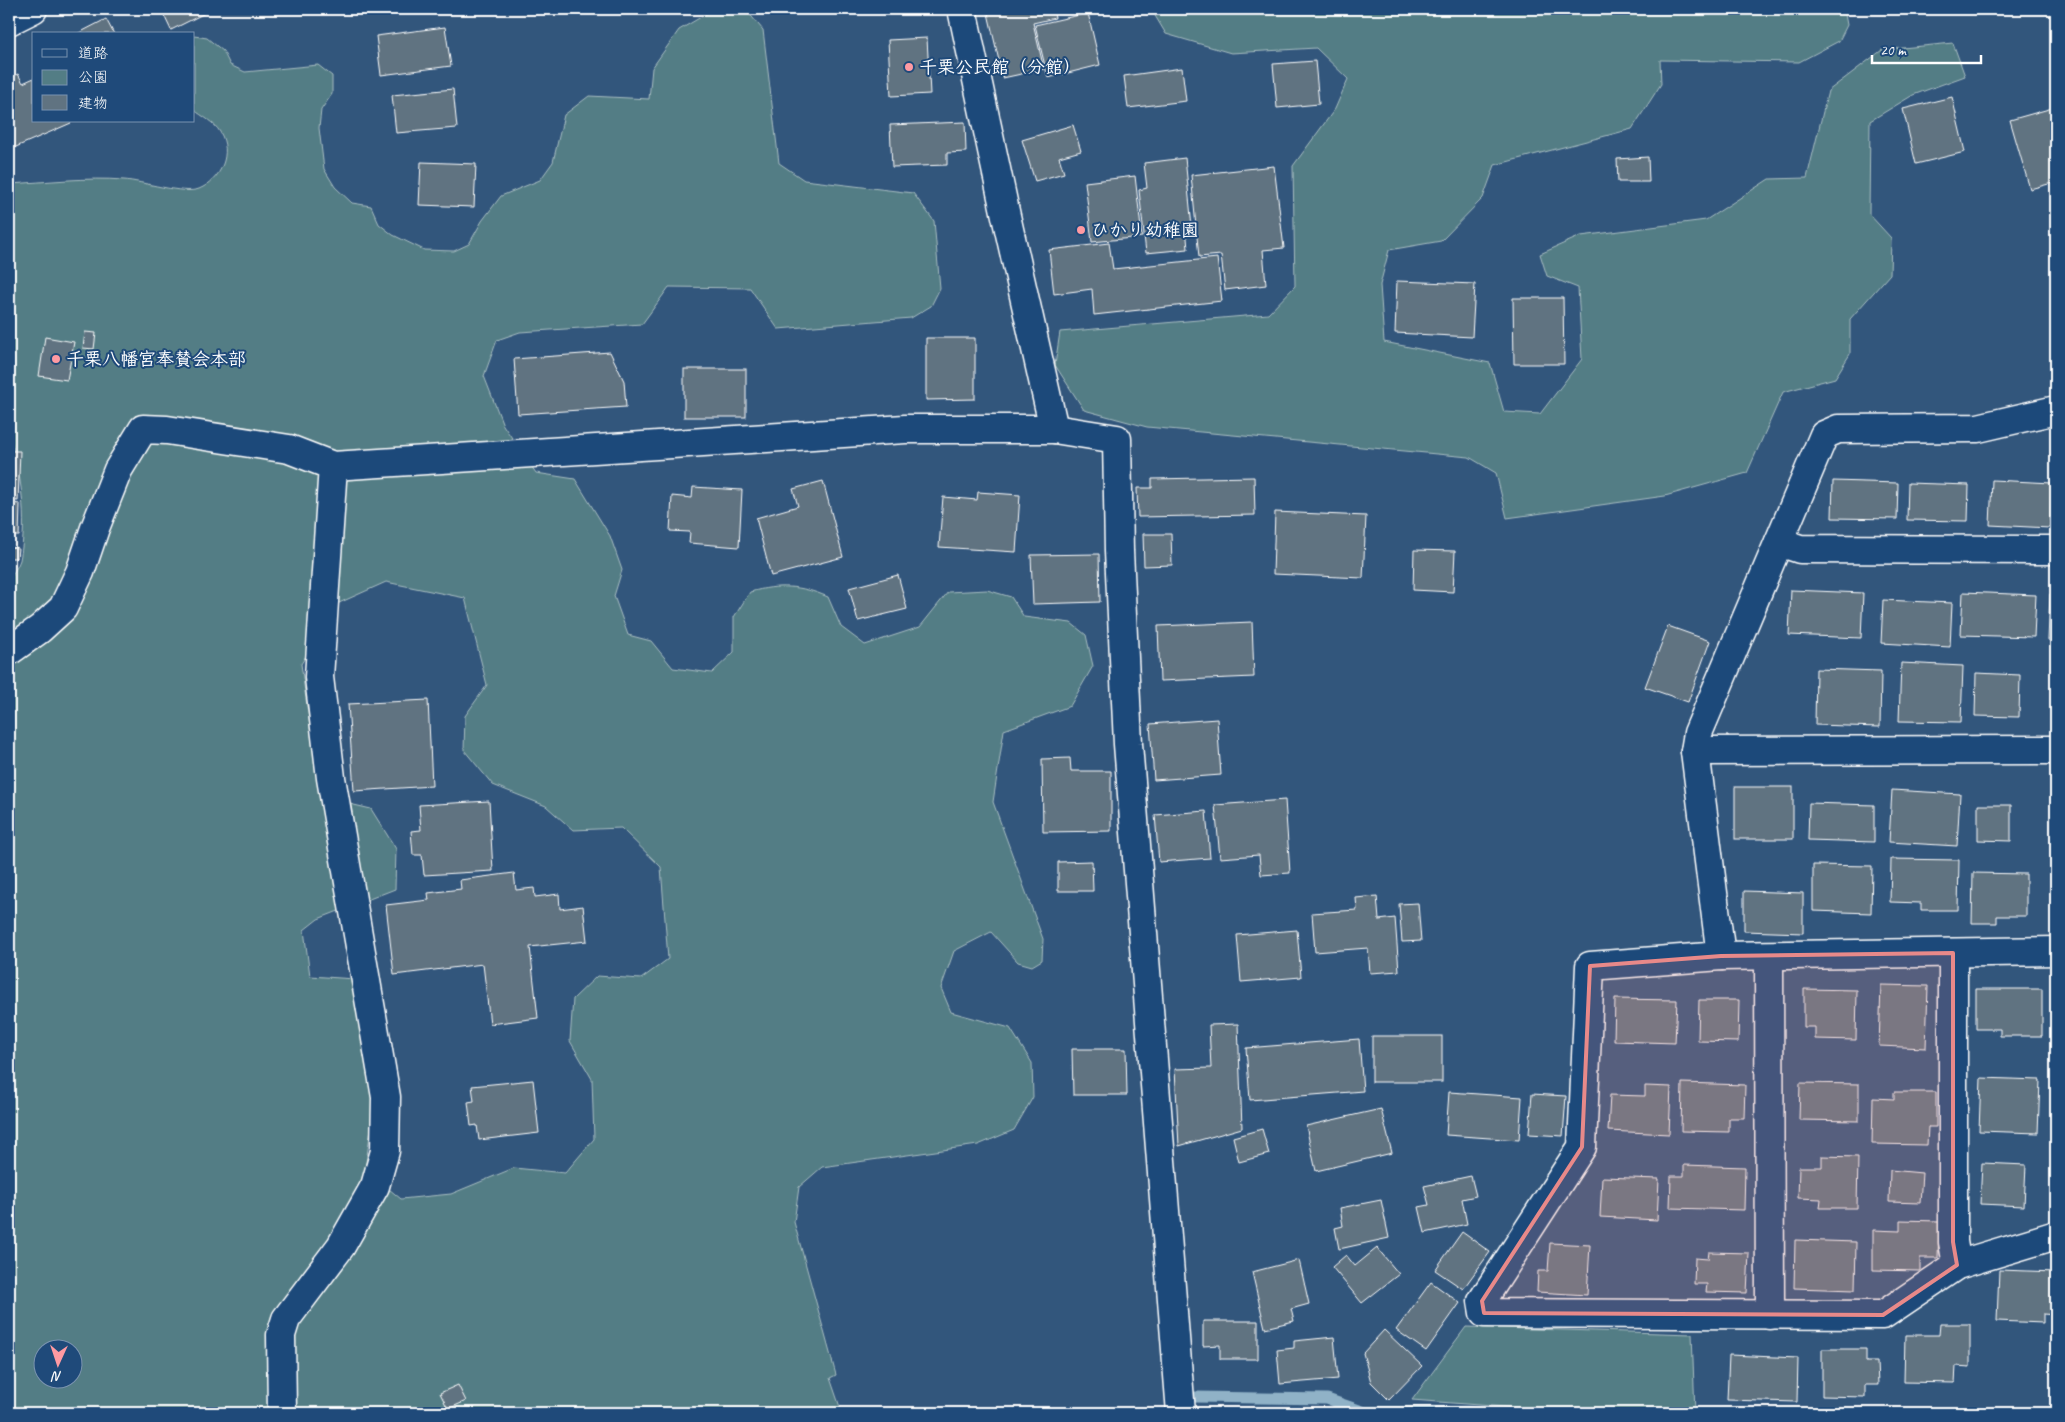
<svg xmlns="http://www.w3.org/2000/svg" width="2065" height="1422" font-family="Caveat,'Klee One',sans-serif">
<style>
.green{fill:#537d85;stroke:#a9bec2;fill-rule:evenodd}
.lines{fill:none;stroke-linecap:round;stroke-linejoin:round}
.stream{stroke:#90b2c7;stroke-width:11}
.building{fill:#607381;stroke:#fff}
.minor-casing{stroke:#fff;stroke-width:31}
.minor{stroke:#1f4a7a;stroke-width:28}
.marked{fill:#e88989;fill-opacity:0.2;stroke:#e88989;stroke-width:4;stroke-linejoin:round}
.poi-dot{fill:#ff9aa2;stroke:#1f4a7a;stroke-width:2}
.labels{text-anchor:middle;stroke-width:4;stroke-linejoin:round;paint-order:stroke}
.poi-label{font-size:18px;font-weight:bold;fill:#fff;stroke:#1f4a7a;text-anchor:start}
</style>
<rect width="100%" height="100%" fill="#32567c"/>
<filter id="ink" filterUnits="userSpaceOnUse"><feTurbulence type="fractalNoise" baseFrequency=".02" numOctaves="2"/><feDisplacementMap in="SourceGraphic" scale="10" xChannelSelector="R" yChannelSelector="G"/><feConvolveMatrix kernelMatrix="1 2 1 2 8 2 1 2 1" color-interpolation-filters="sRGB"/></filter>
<g filter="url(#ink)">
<!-- green -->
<g class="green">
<path d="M 1151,9 L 1844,9 L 1847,25 L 1839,41 L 1799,62 L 1660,60 L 1661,84 L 1632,129 L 1495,165 L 1483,198 L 1441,241 L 1389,250 L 1380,285 L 1384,342 L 1490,363 L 1504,412 L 1540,414 L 1582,359 L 1578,288 L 1547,276 L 1540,254 L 1581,236 L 1706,220 L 1769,179 L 1807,178 L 1828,91 L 1882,50 L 1953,43 L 1965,76 L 1913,95 L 1870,121 L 1869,214 L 1891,238 L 1890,274 L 1850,319 L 1850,354 L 1835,378 L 1783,392 L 1747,473 L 1665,496 L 1507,518 L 1496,473 L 1469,457 L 1147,427 L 1084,410 L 1055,365 L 1060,332 L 1268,314 L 1295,286 L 1293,166 L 1335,109 L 1348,79 L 1316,48 L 1231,53 L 1166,34 Z"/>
<path d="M 713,10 L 747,11 L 763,30 L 779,163 L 804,180 L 913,193 L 934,221 L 940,288 L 931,306 L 911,318 L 778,329 L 750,288 L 669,287 L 642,324 L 520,332 L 497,340 L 484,376 L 503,425 L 536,473 L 575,479 L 610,536 L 622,570 L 614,596 L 628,635 L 651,641 L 673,668 L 712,673 L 734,652 L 734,617 L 750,592 C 779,584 800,585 828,597 L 841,627 L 865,645 L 920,627 L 948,592 L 987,590 L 1011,597 L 1024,617 L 1071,623 L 1086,635 L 1093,666 L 1070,706 L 1004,730 L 993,802 L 1043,939 L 1042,960 L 1032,966 L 1018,962 L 991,932 L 954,951 L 941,988 L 951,1012 L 1010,1028 L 1032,1063 L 1033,1097 L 1014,1130 L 978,1145 L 822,1167 L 799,1187 L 794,1222 L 836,1375 L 830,1378 L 842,1413 L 9,1413 L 9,581 C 12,574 18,567 20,560 C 28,520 21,472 9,433 L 9,184 C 47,182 86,177 124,180 C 141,181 184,195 199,189 C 221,180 233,153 220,132 C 215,123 202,116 194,110 L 194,36 L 207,38 L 223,51 L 230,65 L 245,72 L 318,65 L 332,76 L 332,94 L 321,110 L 319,128 L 324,169 L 335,187 L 352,203 L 371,206 L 379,224 L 393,235 L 424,250 L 454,251 L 469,244 L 482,221 L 501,196 L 540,180 L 553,162 L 564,115 L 589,96 L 649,99 L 652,68 L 679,30 ZM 386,582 L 465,598 L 487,685 L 465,716 L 464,750 L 493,785 L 546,806 L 573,830 L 621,828 L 661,867 L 668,959 L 641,979 L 597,976 L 573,999 L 570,1041 L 592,1079 L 594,1139 L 565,1173 L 514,1168 L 451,1194 L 401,1199 L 365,1169 L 374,1108 L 355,979 L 310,976 L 304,930 L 318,919 L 395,889 L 396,849 L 371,809 L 320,797 L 301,664 L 339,603 ZM 42,1350 L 72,1350 L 72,1380 L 42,1380 Z"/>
<path d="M 1466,1327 L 1692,1334 L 1695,1413 L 1585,1413 L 1412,1400 Z"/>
</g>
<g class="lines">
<!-- stream -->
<path class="stream" d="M 1195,1397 L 1327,1399 L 1365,1412 L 1468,1412 L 1478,1413"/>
</g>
<!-- building -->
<g class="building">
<path d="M 161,9 L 213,9 L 171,30 Z"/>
<path d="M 987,9 L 1053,9 L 1055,18 L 1033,23 L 1044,69 L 1003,78 Z"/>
<path d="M 1088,13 L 1100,65 L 1048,78 L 1035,25 Z"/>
<path d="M 106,19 L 114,34 L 77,34 Z"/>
<path d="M 445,27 L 451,66 L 381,75 L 376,36 Z"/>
<path d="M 927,38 L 930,94 L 891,96 L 888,40 Z"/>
<path d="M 1315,61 L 1319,104 L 1277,108 L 1273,64 Z"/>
<path d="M 1182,68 L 1186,101 L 1128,108 L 1124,76 Z"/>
<path d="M 18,74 L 23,83 L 34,78 L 34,121 L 70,121 L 71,123 L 9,150 L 9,78 Z"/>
<path d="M 453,89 L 457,128 L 396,133 L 392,95 Z"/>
<path d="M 1952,97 L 1965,152 L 1916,164 L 1903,109 Z"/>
<path d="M 2056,107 L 2056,182 L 2030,189 L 2010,120 Z"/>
<path d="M 965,122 L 966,152 L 947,153 L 947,165 L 892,167 L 890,125 Z"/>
<path d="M 1073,125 L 1081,151 L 1059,157 L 1064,173 L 1035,181 L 1022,140 Z"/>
<path d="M 1648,157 L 1649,182 L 1618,182 L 1617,159 Z"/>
<path d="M 1185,158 L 1192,227 L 1186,227 L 1188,249 L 1146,253 L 1139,190 L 1147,188 L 1144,163 Z"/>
<path d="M 421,162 L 476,164 L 474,207 L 419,205 Z"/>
<path d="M 1274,166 L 1284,248 L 1263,250 L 1266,285 L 1225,290 L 1221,255 L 1199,257 L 1191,175 Z"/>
<path d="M 1135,176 L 1142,237 L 1092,242 L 1085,182 Z"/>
<path d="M 1109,243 L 1113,269 L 1217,258 L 1222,301 L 1094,315 L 1092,289 L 1054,294 L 1049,250 Z"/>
<path d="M 1397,281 L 1475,284 L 1472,337 L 1395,333 Z"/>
<path d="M 1513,298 L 1563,298 L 1564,364 L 1514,364 Z"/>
<path d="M 85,332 L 96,333 L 94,349 L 83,348 Z"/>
<path d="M 45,337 L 74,342 L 67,380 L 39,376 Z"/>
<path d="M 926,338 L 975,338 L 975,399 L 926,400 Z"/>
<path d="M 610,352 L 624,381 L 626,407 L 518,414 L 514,359 Z"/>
<rect x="684" y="369" width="62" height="48"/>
<path d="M 9,451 L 20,451 L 18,501 L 9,500 Z"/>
<path d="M 1254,477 L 1255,515 L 1138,517 L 1137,488 L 1152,488 L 1152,479 Z"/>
<path d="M 1992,480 L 2052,483 L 2050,528 L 1990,525 Z"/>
<path d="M 823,481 L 843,557 L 771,576 L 756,518 L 798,506 L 793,489 Z"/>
<path d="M 1833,481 L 1898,483 L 1897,519 L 1832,518 Z"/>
<path d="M 1908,483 L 1969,485 L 1968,521 L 1907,520 Z"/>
<path d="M 693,487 L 742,490 L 739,547 L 689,543 L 690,532 L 670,531 L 672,496 L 692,498 Z"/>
<path d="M 978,492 L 1020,495 L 1016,552 L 939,547 L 943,497 L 977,500 Z"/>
<path d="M 9,503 L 20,504 L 19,536 L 9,536 Z"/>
<path d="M 1275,512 L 1366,516 L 1363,578 L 1273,574 Z"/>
<path d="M 1143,534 L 1171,534 L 1172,565 L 1144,566 Z"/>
<path d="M 9,547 L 18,548 L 17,558 L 9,558 Z"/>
<path d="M 1414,550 L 1455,551 L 1453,592 L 1413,590 Z"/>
<path d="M 1099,554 L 1100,602 L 1033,604 L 1031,555 Z"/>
<path d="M 898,575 L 907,609 L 858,621 L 849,588 Z"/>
<path d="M 1791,590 L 1863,593 L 1861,638 L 1789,635 Z"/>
<path d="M 1963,592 L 2036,595 L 2034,637 L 1961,635 Z"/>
<path d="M 2050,594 L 2056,594 L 2056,641 L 2048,640 Z"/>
<path d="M 1883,600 L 1952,603 L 1950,647 L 1881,643 Z"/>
<path d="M 1252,622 L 1254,677 L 1160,681 L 1158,626 Z"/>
<path d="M 1668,626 L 1710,641 L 1688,702 L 1645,687 Z"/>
<path d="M 1901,663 L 1963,666 L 1961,722 L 1899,721 Z"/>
<path d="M 1816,669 L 1881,671 L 1880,727 L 1815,725 Z"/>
<path d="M 1976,673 L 2020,675 L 2019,717 L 1975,716 Z"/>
<path d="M 428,700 L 432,786 L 354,791 L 348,704 Z"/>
<path d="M 1217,719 L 1221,775 L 1154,780 L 1150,724 Z"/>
<path d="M 1070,758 L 1071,771 L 1111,771 L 1111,831 L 1043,832 L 1042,759 Z"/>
<rect x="1735" y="787" width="58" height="52"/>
<path d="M 2056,789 L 2056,838 L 2054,838 Z"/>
<path d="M 1892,790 L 1960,794 L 1957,846 L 1889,842 Z"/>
<path d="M 1285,800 L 1290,873 L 1261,875 L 1259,855 L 1220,858 L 1215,805 Z"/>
<path d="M 489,801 L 493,871 L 424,875 L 422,855 L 413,855 L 411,831 L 421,830 L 419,805 Z"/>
<path d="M 1809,803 L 1874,805 L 1874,842 L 1808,840 Z"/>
<path d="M 1978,805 L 2011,805 L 2011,841 L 1978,840 Z"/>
<path d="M 1206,811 L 1210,858 L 1159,862 L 1155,815 Z"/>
<path d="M 1891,859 L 1959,860 L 1958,910 L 1921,910 L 1921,903 L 1890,902 Z"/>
<path d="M 1092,861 L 1093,891 L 1058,891 L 1058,862 Z"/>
<path d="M 1813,865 L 1872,866 L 1871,913 L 1813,911 Z"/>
<path d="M 514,873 L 516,890 L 534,888 L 535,897 L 559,894 L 560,909 L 583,906 L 587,941 L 530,947 L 538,1018 L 490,1024 L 483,964 L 394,975 L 386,905 L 429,900 L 428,893 L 461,889 L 460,880 Z"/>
<path d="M 1973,873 L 2026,874 L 2026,916 L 1997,916 L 1997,923 L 1972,923 Z"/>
<path d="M 1744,891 L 1803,893 L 1803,933 L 1744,931 Z"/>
<path d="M 1377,896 L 1379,920 L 1395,918 L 1399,971 L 1370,973 L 1368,948 L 1315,952 L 1312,913 L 1357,910 L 1356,898 Z"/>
<path d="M 1418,903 L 1421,941 L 1402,942 L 1399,904 Z"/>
<path d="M 1297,930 L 1301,977 L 1241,982 L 1237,935 Z"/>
<path d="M 1881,985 L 1928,986 L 1926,1048 L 1879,1046 Z"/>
<path d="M 1804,989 L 1857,990 L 1856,1040 L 1815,1039 L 1815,1027 L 1804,1027 Z"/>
<path d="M 1976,989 L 2042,989 L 2042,1036 L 2000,1036 L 2000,1029 L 1976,1029 Z"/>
<path d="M 1615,999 L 1677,1000 L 1675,1043 L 1614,1041 Z"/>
<path d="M 1699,1000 L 1739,1000 L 1738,1042 L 1698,1041 Z"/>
<path d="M 1238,1024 L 1242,1128 L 1179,1146 L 1175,1069 L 1211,1068 L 1209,1025 Z"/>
<rect x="1372" y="1036" width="70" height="46"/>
<path d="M 1359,1039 L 1363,1091 L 1250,1100 L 1246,1048 Z"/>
<path d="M 1072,1049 L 1126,1049 L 1127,1095 L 1073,1095 Z"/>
<path d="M 1981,1078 L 2040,1080 L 2038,1133 L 1979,1131 Z"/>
<path d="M 533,1080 L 539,1133 L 479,1140 L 477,1125 L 471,1126 L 468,1102 L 474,1101 L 472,1086 Z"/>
<path d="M 1682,1083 L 1745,1085 L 1744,1118 L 1729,1118 L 1729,1132 L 1681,1131 Z"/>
<path d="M 1800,1083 L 1859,1084 L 1859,1121 L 1799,1120 Z"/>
<path d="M 1645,1086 L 1671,1087 L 1669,1134 L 1608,1131 L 1610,1095 L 1645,1096 Z"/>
<path d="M 1449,1092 L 1522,1097 L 1519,1140 L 1446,1135 Z"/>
<path d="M 1894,1092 L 1936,1092 L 1936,1127 L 1928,1127 L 1927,1145 L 1872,1144 L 1873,1098 L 1894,1099 Z"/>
<path d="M 1532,1094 L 1566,1096 L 1563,1136 L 1529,1134 Z"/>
<path d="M 1381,1109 L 1392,1153 L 1316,1171 L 1306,1126 Z"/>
<path d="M 1262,1129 L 1269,1154 L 1239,1162 L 1233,1137 Z"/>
<path d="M 1822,1156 L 1858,1157 L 1857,1208 L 1820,1208 L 1821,1199 L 1798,1198 L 1799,1167 L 1822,1167 Z"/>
<path d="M 1982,1163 L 2026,1165 L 2024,1206 L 1980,1204 Z"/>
<path d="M 1684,1165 L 1745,1167 L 1744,1210 L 1670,1208 L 1671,1176 L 1684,1176 Z"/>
<path d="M 1890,1170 L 1922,1173 L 1920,1203 L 1889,1202 Z"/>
<path d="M 1471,1176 L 1476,1196 L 1462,1199 L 1467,1224 L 1425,1233 L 1419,1207 L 1429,1205 L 1424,1186 Z"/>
<path d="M 1602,1177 L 1659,1179 L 1657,1220 L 1600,1217 Z"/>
<path d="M 1381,1200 L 1389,1238 L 1339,1249 L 1335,1228 L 1343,1226 L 1340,1208 Z"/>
<path d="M 1900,1220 L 1939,1221 L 1938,1258 L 1920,1258 L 1920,1271 L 1873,1270 L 1873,1230 L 1900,1231 Z"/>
<path d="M 1462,1232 L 1490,1252 L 1463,1289 L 1435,1270 Z"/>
<path d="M 1795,1240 L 1856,1242 L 1855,1290 L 1794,1288 Z"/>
<path d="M 1550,1243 L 1590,1245 L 1587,1295 L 1537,1292 L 1538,1271 L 1548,1271 Z"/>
<path d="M 1377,1248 L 1399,1274 L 1362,1303 L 1332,1267 L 1346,1255 L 1355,1266 Z"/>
<path d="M 1709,1252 L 1749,1253 L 1747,1293 L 1706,1292 L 1707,1284 L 1694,1284 L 1695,1258 L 1708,1259 Z"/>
<path d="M 1299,1260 L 1309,1304 L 1291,1309 L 1294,1321 L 1265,1328 L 1252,1272 Z"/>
<path d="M 1999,1270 L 2056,1272 L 2056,1315 L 2043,1314 L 2043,1323 L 1997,1321 Z"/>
<path d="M 1431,1282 L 1460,1303 L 1426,1351 L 1396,1330 Z"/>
<path d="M 1203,1321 L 1258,1321 L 1258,1359 L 1220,1359 L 1220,1345 L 1203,1346 Z"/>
<path d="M 1940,1324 L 1970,1324 L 1970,1367 L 1956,1366 L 1955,1383 L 1904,1382 L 1905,1335 L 1939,1335 Z"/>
<path d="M 1384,1330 L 1422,1366 L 1389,1400 L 1371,1382 L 1363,1353 Z"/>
<path d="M 1334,1337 L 1338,1379 L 1280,1384 L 1277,1350 L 1294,1348 L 1294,1341 Z"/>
<path d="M 1822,1349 L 1866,1349 L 1866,1362 L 1877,1362 L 1878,1385 L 1865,1385 L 1865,1397 L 1822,1396 Z"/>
<path d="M 1729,1355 L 1798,1358 L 1797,1402 L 1727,1400 Z"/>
<path d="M 458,1385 L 466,1401 L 448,1409 L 440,1393 Z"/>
</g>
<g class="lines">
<!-- minor casing -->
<g class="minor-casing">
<g id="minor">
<path d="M 962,9 L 1006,216 L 1054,429"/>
<path d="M 9,21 L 33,9"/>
<path d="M 1779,542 L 1800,549 L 2056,550"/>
<path d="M 9,651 L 40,629 L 63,608 L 80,572 L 95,528 L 118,470 L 143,429 L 167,430 L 289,449 L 333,466"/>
<path d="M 1695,751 L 2056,750"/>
<path d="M 2056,951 L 1721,956 L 1590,966 L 1582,1147 L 1482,1301 L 1484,1313 L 1883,1315 L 1957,1265 L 2056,1235"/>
<path d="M 1953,953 L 1953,1242 L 1957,1265"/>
<path d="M 1721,956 L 1695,751 L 1698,733 L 1824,435 L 1838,429 L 1978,428 L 2056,410"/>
<path d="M 1769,956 L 1770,1315"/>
<path d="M 282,1413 L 281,1335 L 286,1319 L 341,1246 L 375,1186 L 385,1151 L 386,1097 L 331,778 L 319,677 L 333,466 L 905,429 L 1054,429 L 1117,439 L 1119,551 L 1128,744 L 1181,1413"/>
</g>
</g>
<!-- minor -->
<use href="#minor" class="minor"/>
</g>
</g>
<!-- marked area -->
<path class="marked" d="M 1953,953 L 1953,1242 L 1957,1265 L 1883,1315 L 1484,1313 L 1482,1301 L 1582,1147 L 1590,966 L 1721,956 Z"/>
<!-- markers -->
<g class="poi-dot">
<circle cx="909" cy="67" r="5"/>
<circle cx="1081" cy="230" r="5"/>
<circle cx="56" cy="359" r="5"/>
</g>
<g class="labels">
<!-- poi labels -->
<g class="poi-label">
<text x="919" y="73">千栗公民館（分館）</text>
<text x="1091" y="236">ひかり幼稚園</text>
<text x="66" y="365">千栗八幡宮奉賛会本部</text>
</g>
</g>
<!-- margin -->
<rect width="2065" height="1422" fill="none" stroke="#1f4a7a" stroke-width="30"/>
<rect x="15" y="15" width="2035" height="1392" fill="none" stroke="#fff" stroke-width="2" filter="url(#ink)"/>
<!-- legend -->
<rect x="32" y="32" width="162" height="90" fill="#1f4a7a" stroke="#7992af"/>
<rect x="42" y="49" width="25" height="8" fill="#1f4a7a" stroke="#7992af"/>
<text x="78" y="58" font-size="15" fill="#ffffff">道路</text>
<rect x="42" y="70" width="25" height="15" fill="#537d85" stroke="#7992af"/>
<text x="78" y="82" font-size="15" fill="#ffffff">公園</text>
<rect x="42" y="95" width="25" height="15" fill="#607381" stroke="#7992af"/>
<text x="78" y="108" font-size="15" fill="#ffffff">建物</text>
<!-- north arrow -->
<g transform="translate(58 1364) rotate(183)"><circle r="24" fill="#1f4a7a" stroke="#7992af"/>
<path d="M0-4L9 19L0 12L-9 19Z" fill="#ff9aa2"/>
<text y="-8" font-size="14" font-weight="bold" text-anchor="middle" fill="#ffffff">N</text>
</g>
<!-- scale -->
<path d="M1872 55v8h109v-8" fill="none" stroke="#ffffff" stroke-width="2.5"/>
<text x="1880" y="55" font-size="15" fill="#ffffff" stroke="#1f4a7a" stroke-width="4" paint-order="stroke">20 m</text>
</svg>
